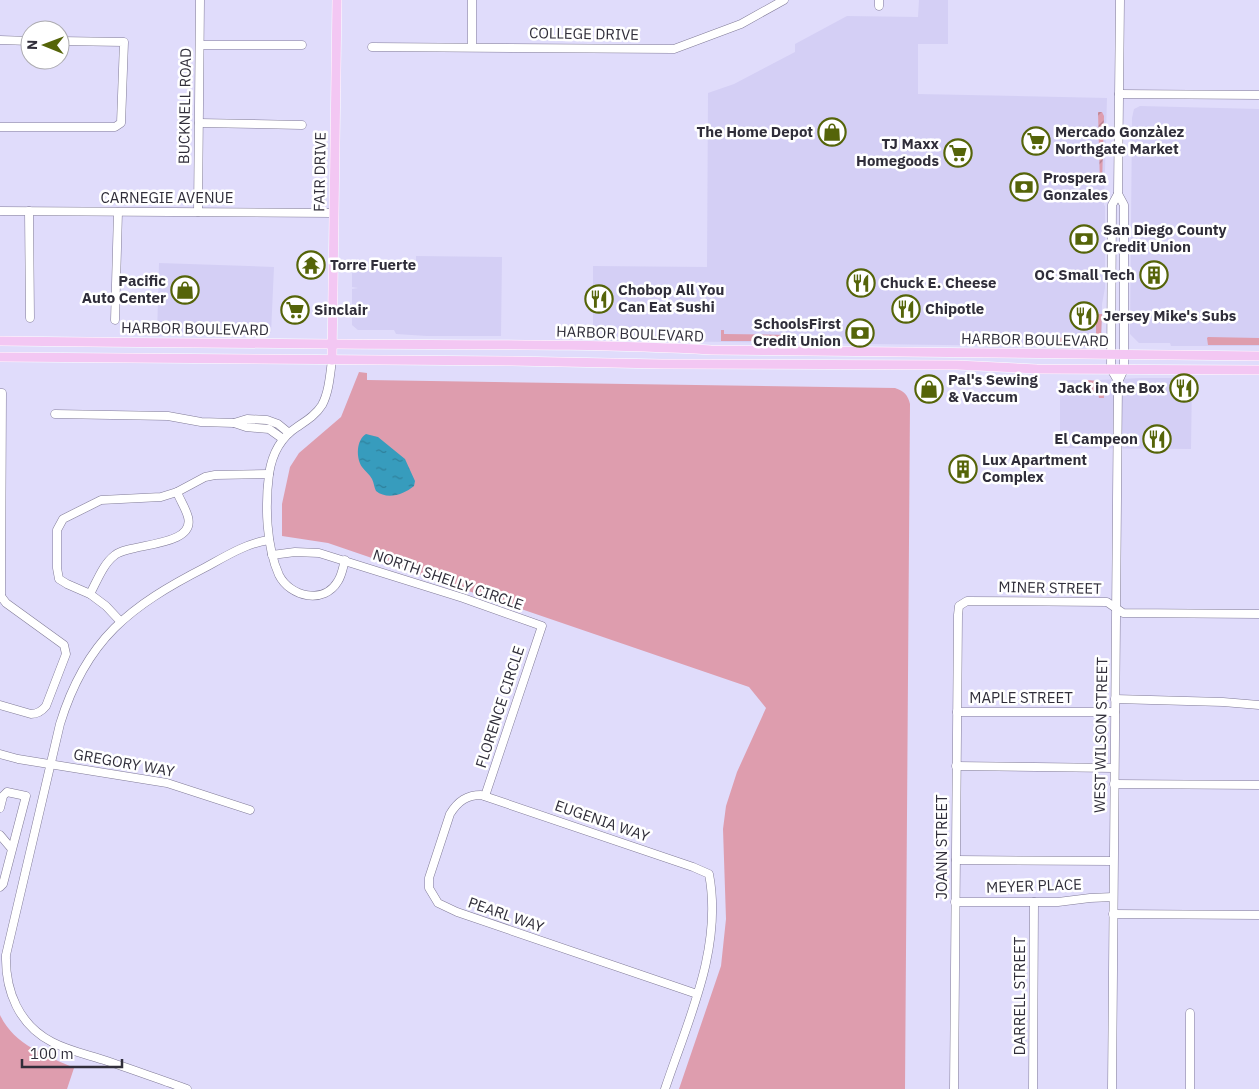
<svg xmlns="http://www.w3.org/2000/svg" width="1259" height="1089" font-family="'IBM Plex Sans',sans-serif">
<style>
.built{fill:#d4cff5}
.grass{fill:#de9dae}
.garden{fill:url(#garden-furrows)}
.water{fill:url(#water-ripples)}
.lines{fill:none;stroke-linecap:round;stroke-linejoin:round}
.minor-casing{stroke:#807b97;stroke-width:9}
.major-casing{stroke:#fff;stroke-width:10}
.minor{stroke:#fff;stroke-width:8}
.major{stroke:#f3c7f3;stroke-width:9}
.labels{text-anchor:middle;stroke-width:5;stroke-linejoin:round;paint-order:stroke}
.street-label{font-size:15px;fill:#302e3a;stroke:#fff}
.poi-label{font-size:15px;font-weight:bold;fill:#302e3a;stroke:#fff;text-anchor:start}
</style>
<defs>
<pattern id="garden-furrows" width="10" height="10" patternUnits="userSpaceOnUse" patternTransform="scale(1.25)"><rect width="10" height="10" fill="#de9dae"/><path d="M-1 1l2-2M0 10L10 0M9 11l2-2" fill="none" stroke="#b4808f"/></pattern>
<pattern id="water-ripples" width="26" height="14" patternUnits="userSpaceOnUse" patternTransform="scale(1.25)"><rect width="26" height="14" fill="#379cbd"/><path d="M2 4q2-2 4 0t4 0M15 11q2-2 4 0t4 0" fill="none" stroke="#2f809b"/></pattern>
</defs>
<rect width="100%" height="100%" fill="#e0dcfb"/>
<!-- built -->
<g class="built">
<path d="M 919,0 L 948,0 L 948,44 L 918,44 L 918,94 L 1107,98 L 1104,205 L 1105,206 L 1105,288 L 1102,304 L 1102,336 L 1091,347 L 593,340 L 593,266 L 707,267 L 708,93 L 734,84 L 795,52 L 795,44 L 847,16 L 918,17 Z"/>
<path d="M 1140,106 L 1259,109 L 1259,346 L 1171,346 L 1170,343 L 1139,343 L 1130,334 L 1132,118 L 1134,109 Z"/>
<path d="M 416,256 L 502,257 L 501,336 L 427,336 L 396,334 L 394,330 L 358,330 L 352,325 L 352,289 L 358,288 L 352,287 L 352,263 L 416,263 Z"/>
<path d="M 159,263 L 274,267 L 271,333 L 163,335 L 157,336 Z"/>
<path d="M 1141,378 L 1192,378 L 1191,449 L 1060,448 L 1060,380 L 1099,380 Z"/>
</g>
<!-- grass -->
<g class="grass">
<path d="M 1096,314 L 1102,314 L 1101,336 L 1091,346 L 1045,346 L 1045,337 L 1092,339 L 1096,334 Z"/>
<path d="M 721,330 L 724,330 L 724,334 L 792,335 L 794,339 L 790,341 L 721,341 Z"/>
<path d="M 1208,337 L 1259,338 L 1259,345 L 1208,345 L 1207,338 Z"/>
<path d="M 359,372 L 367,373 L 367,380 L 895,388 C 904,391 908,395 910,404 L 905,1089 L 679,1089 L 721,966 L 726,919 L 723,829 L 726,806 L 737,772 L 766,708 L 749,687 L 328,543 L 282,536 L 282,504 L 290,467 L 299,453 L 341,417 Z"/>
<path d="M 1083,380 C 1101,381 1104,380 1104,398 L 1099,398 L 1098,393 L 1083,393 Z"/>
<path d="M 0,1015 C 14,1045 46,1055 74,1068 L 67,1089 L 0,1089 Z"/>
</g>
<!-- garden -->
<path class="garden" d="M 1098,112 L 1102,112 L 1104,116 L 1102,184 L 1100,184 Z"/>
<!-- water -->
<path class="water" d="M 366,434 L 378,437 L 405,459 L 415,481 L 414,486 C 403,495 387,500 376,491 C 374,487 374,483 372,479 C 370,475 365,471 362,467 C 356,458 356,440 366,434 Z"/>
<g class="lines">
<!-- minor casing -->
<g class="minor-casing">
<g id="minor">
<path d="M 879,6 L 879,0"/>
<path d="M 0,40 L 30,41"/>
<path d="M 200,45 L 302,45"/>
<path d="M 372,47 L 674,49 L 741,24 L 784,0"/>
<path d="M 472,47 L 472,0"/>
<path d="M 1119,94 L 1259,95"/>
<path d="M 199,123 L 302,125"/>
<path d="M 0,127 L 115,127 L 121,123 L 124,42 L 60,41"/>
<path d="M 0,211 L 333,213"/>
<path d="M 29,211 L 30,318"/>
<path d="M 198,212 L 200,0"/>
<path d="M 115,320 L 118,212"/>
<path d="M 332,360 C 330,375 329,392 322,405 C 316,415 306,421 297,427 C 280,438 272,454 269,474 C 265,505 266,546 279,575 C 290,597 324,605 338,581 C 342,575 343,567 345,560"/>
<path d="M 1118,381 L 1111,369 L 1112,205 L 1118,194"/>
<path d="M 0,393 L 2,393 L 1,595"/>
<path d="M 55,414 L 168,416 L 201,422 L 234,423 L 247,419 L 267,420 L 278,424 L 289,433"/>
<path d="M 234,423 L 246,427 L 269,429 L 283,439"/>
<path d="M 272,555 L 295,552 L 319,553 L 463,598 L 542,626 L 485,796"/>
<path d="M 90,594 C 97,581 103,564 115,555 C 130,543 196,547 188,517 C 186,509 180,500 177,492"/>
<path d="M 0,595 L 6,603 L 64,645 L 66,654 L 46,706 C 42,711 38,714 31,714 L 0,705"/>
<path d="M 120,621 L 106,606 L 90,594 L 67,584 L 59,579 L 57,568 L 57,530 L 63,519 L 101,500 L 161,497 L 177,492 L 205,477 L 215,475 L 269,474"/>
<path d="M 1115,699 L 1223,702 L 1259,705"/>
<path d="M 957,712 L 1115,712"/>
<path d="M 0,754 L 18,759 L 167,783 L 250,810"/>
<path d="M 956,766 L 1114,768"/>
<path d="M 1114,784 L 1259,785"/>
<path d="M 0,808 L 3,796 L 7,792 L 26,796 L 3,884 L 0,887"/>
<path d="M 0,835 L 11,848"/>
<path d="M 956,860 L 1113,861"/>
<path d="M 955,902 L 1058,902 L 1090,898 L 1113,897"/>
<path d="M 1113,914 L 1259,915"/>
<path d="M 187,1089 C 161,1080 134,1070 107,1061 C 89,1055 69,1051 52,1042 C 19,1025 5,991 6,955 L 60,724 C 86,639 130,606 206,567 C 226,556 247,543 269,540"/>
<path d="M 665,1089 C 688,1020 723,948 709,874 L 693,867 L 481,795 C 467,795 458,801 450,814 L 429,878 L 429,888 L 438,903 L 457,912 L 697,994"/>
<path d="M 954,1089 L 958,615 L 959,606 L 967,601 L 1107,602 L 1123,613 L 1259,614"/>
<path d="M 1033,1089 L 1034,902"/>
<path d="M 1112,1089 L 1118,382 L 1124,369 L 1124,205 L 1118,194 L 1120,0"/>
<path d="M 1190,1089 L 1190,1013"/>
</g>
</g>
<!-- major casing -->
<g class="major-casing">
<g id="major">
<path d="M 0,341 C 111,342 222,344 333,344 C 459,345 585,343 711,350 L 1259,356"/>
<path d="M 0,357 L 511,361 L 662,364 L 957,365 L 1037,369 L 1259,370"/>
<path d="M 332,360 L 337,0"/>
</g>
</g>
<!-- minor -->
<use href="#minor" class="minor"/>
<!-- major -->
<use href="#major" class="major"/>
</g>
<!-- icons -->
<defs>
<g id="shop-ring" transform="scale(1.4375)"><circle r="9.5" fill="#fff" stroke="#556409" stroke-width="1.5"/><path d="M-5-2.5h2.3a2.7 3.5 0 0 1 5.4 0H5L5.5 6h-11ZM-1.5-2.5h3a1.5 2.3 0 0 0-3 0Z" fill="#556409"/></g>
<g id="supermarket-ring" transform="scale(1.4375)"><circle r="9.5" fill="#fff" stroke="#556409" stroke-width="1.5"/><path d="M-6-5.5h2.5l.6 2H6L4.5 2H-2.5L-4.4-4H-6ZM-1.5 3.2a1.3 1.3 0 1 0 .1 0ZM3 3.2a1.3 1.3 0 1 0 .1 0Z" fill="#556409"/></g>
<g id="bank-ring" transform="scale(1.4375)"><circle r="9.5" fill="#fff" stroke="#556409" stroke-width="1.5"/><path d="M-6-4H6V4H-6ZM0-2.3a2.3 2.3 0 1 0 0 4.6a2.3 2.3 0 1 0 0-4.6Z" fill="#556409"/></g>
<g id="temple-ring" transform="scale(1.4375)"><circle r="9.5" fill="#fff" stroke="#556409" stroke-width="1.5"/><path d="M0-6L5-2H3V0L6.5 2.5H4V6H1.5V3h-3V6H-4V2.5H-6.5L-3 0V-2H-5Z" fill="#556409"/></g>
<g id="building-ring" transform="scale(1.4375)"><circle r="9.5" fill="#fff" stroke="#556409" stroke-width="1.5"/><path d="M-4-6H4V6H1V3H-1V6H-4ZM-2.5-4.3h1.7v1.8h-1.7ZM.8-4.3h1.7v1.8H.8ZM-2.5-1h1.7V.8h-1.7ZM.8-1h1.7V.8H.8Z" fill="#556409"/></g>
<g id="restaurant-ring" transform="scale(1.4375)"><circle r="9.5" fill="#fff" stroke="#556409" stroke-width="1.5"/><path d="M-5-6h1v4h1v-4h1v4h1v-4h1v5L-1.5 .5V6h-2V.5L-5-1ZM5-6V6H3V1.5H1.5Q1.5-4 5-6Z" fill="#556409"/></g>
</defs>
<g fill-rule="evenodd">
<use href="#shop-ring" x="832" y="132"/>
<use href="#supermarket-ring" x="1036" y="141"/>
<use href="#supermarket-ring" x="958" y="153"/>
<use href="#bank-ring" x="1024" y="187"/>
<use href="#bank-ring" x="1084" y="239"/>
<use href="#temple-ring" x="311" y="265"/>
<use href="#building-ring" x="1154" y="275"/>
<use href="#restaurant-ring" x="861" y="283"/>
<use href="#shop-ring" x="185" y="290"/>
<use href="#restaurant-ring" x="599" y="299"/>
<use href="#restaurant-ring" x="906" y="309"/>
<use href="#supermarket-ring" x="295" y="310"/>
<use href="#restaurant-ring" x="1084" y="316"/>
<use href="#bank-ring" x="860" y="333"/>
<use href="#restaurant-ring" x="1184" y="388"/>
<use href="#shop-ring" x="929" y="389"/>
<use href="#restaurant-ring" x="1157" y="439"/>
<use href="#building-ring" x="963" y="469"/>
</g>
<g class="labels">
<!-- street labels -->
<g class="street-label">
<text transform="translate(584 34) rotate(1)" y="5">COLLEGE DRIVE</text>
<text transform="translate(185 106) rotate(-89)" y="5">BUCKNELL ROAD</text>
<text transform="translate(320 172) rotate(-89)" y="5">FAIR DRIVE</text>
<text x="167" y="203">CARNEGIE AVENUE</text>
<text transform="translate(195 329) rotate(1)" y="5">HARBOR BOULEVARD</text>
<text transform="translate(630 334) rotate(2)" y="5">HARBOR BOULEVARD</text>
<text transform="translate(1035 340) rotate(1)" y="5">HARBOR BOULEVARD</text>
<text transform="translate(448 580) rotate(19)" y="5">NORTH SHELLY CIRCLE</text>
<text transform="translate(1050 588) rotate(1)" y="5">MINER STREET</text>
<text x="1021" y="703">MAPLE STREET</text>
<text transform="translate(500 707) rotate(-72)" y="5">FLORENCE CIRCLE</text>
<text transform="translate(1101 735) rotate(-89)" y="5">WEST WILSON STREET</text>
<text transform="translate(124 763) rotate(10)" y="5">GREGORY WAY</text>
<text transform="translate(602 821) rotate(19)" y="5">EUGENIA WAY</text>
<text transform="translate(942 847) rotate(-90)" y="5">JOANN STREET</text>
<text transform="translate(1034 886) rotate(-2)" y="5">MEYER PLACE</text>
<text transform="translate(506 915) rotate(19)" y="5">PEARL WAY</text>
<text transform="translate(1020 996) rotate(-90)" y="5">DARRELL STREET</text>
</g>
<!-- poi labels -->
<g class="poi-label">
<text x="813" y="137" text-anchor="end">The Home Depot</text>
<text x="1055" y="137">Mercado Gonzàlez<tspan x="1055" dy="17">Northgate Market</tspan></text>
<text x="939" y="149" text-anchor="end">TJ Maxx<tspan x="939" dy="17">Homegoods</tspan></text>
<text x="1043" y="183">Prospera<tspan x="1043" dy="17">Gonzales</tspan></text>
<text x="1103" y="235">San Diego County<tspan x="1103" dy="17">Credit Union</tspan></text>
<text x="330" y="270">Torre Fuerte</text>
<text x="1135" y="280" text-anchor="end">OC Small Tech</text>
<text x="166" y="286" text-anchor="end">Pacific<tspan x="166" dy="17">Auto Center</tspan></text>
<text x="880" y="288">Chuck E. Cheese</text>
<text x="618" y="295">Chobop All You<tspan x="618" dy="17">Can Eat Sushi</tspan></text>
<text x="925" y="314">Chipotle</text>
<text x="314" y="315">Sinclair</text>
<text x="1103" y="321">Jersey Mike's Subs</text>
<text x="841" y="329" text-anchor="end">SchoolsFirst<tspan x="841" dy="17">Credit Union</tspan></text>
<text x="948" y="385">Pal's Sewing<tspan x="948" dy="17">&amp; Vaccum</tspan></text>
<text x="1165" y="393" text-anchor="end">Jack in the Box</text>
<text x="1138" y="444" text-anchor="end">El Campeon</text>
<text x="982" y="465">Lux Apartment<tspan x="982" dy="17">Complex</tspan></text>
</g>
</g>
<!-- north arrow -->
<g transform="translate(45 45) rotate(271)"><circle r="24" fill="#ffffff" stroke="#acabb0"/>
<path d="M0-4L9 19L0 12L-9 19Z" fill="#556409"/>
<text y="-8" font-size="14" font-weight="bold" text-anchor="middle" fill="#302e3a">N</text>
</g>
<!-- scale -->
<path d="M22 1059v8h100v-8" fill="none" stroke="#302e3a" stroke-width="2.5"/>
<text x="30" y="1059" font-size="15" fill="#302e3a" stroke="#ffffff" stroke-width="4" paint-order="stroke">100 m</text>
</svg>
